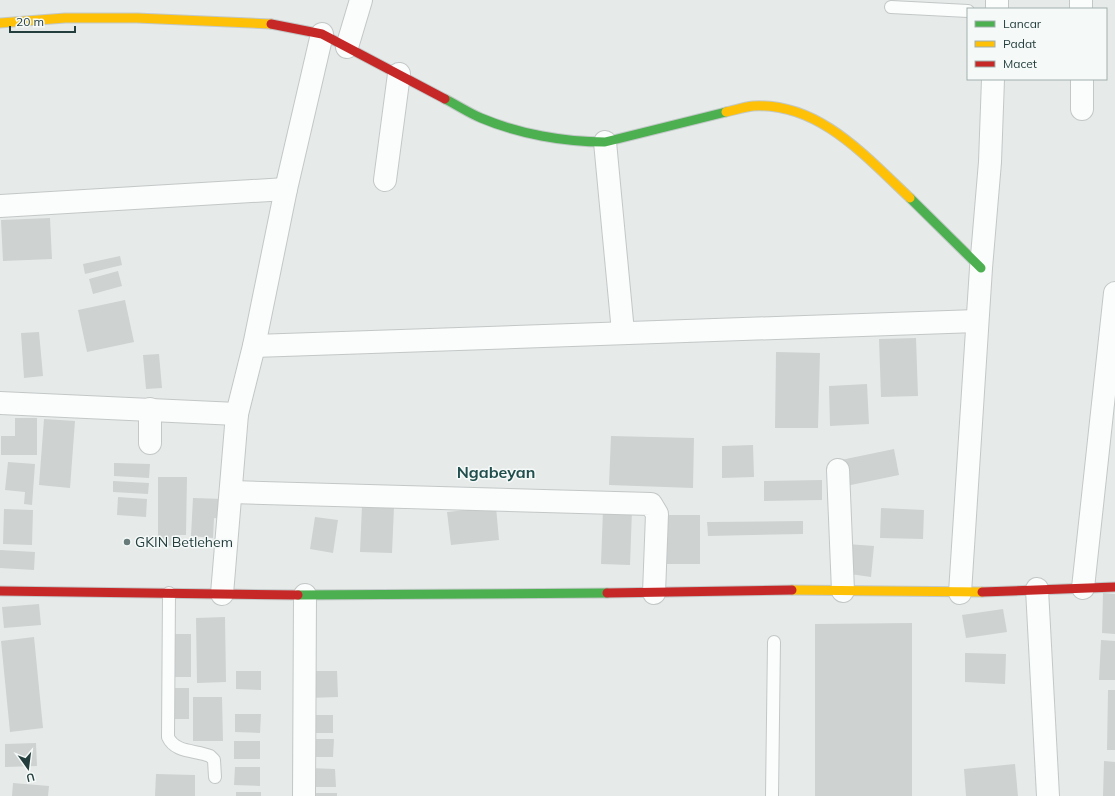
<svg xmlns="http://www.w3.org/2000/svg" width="1115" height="796" font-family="Mulish,sans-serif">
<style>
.building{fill:#ced2d1}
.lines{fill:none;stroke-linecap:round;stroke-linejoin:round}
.lane-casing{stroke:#c3c8c7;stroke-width:14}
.street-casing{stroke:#c3c8c7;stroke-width:24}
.fast-casing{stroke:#c2c8c7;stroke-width:11}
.slow-casing{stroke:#c2c8c7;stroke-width:11}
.jam-casing{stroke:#c2c8c7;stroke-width:11}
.lane{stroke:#fbfcfc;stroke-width:12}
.street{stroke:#fbfcfc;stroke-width:22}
.fast{stroke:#4caf50;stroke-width:9}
.slow{stroke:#ffc107;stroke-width:9}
.jam{stroke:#c62828;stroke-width:9}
.poi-dot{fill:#687b7a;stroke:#f5faf8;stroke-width:1.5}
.labels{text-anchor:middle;stroke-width:3;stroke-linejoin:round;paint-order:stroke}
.poi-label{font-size:14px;fill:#243e3d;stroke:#f5faf8;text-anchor:start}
.quarter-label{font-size:16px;font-weight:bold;fill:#214f4e;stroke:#f5faf8}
</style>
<rect width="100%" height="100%" fill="#e6ebea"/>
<!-- building -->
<g class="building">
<path d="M 50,218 L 52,259 L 3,261 L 1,220 Z"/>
<path d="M 120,256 L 122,265 L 85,274 L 83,264 Z"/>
<path d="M 118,271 L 122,286 L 93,294 L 89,279 Z"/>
<path d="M 125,300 L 134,342 L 87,352 L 78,310 Z"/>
<path d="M 39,332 L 43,376 L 24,378 L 21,333 Z"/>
<path d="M 916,338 L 918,396 L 881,397 L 879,339 Z"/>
<path d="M 776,352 L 820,353 L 818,428 L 775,428 Z"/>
<path d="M 159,354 L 162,388 L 146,389 L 143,355 Z"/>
<path d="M 867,384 L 869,424 L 830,426 L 829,386 Z"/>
<path d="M 15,418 L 37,418 L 37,455 L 1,455 L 1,436 L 15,436 Z"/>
<path d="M 44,419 L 75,421 L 70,488 L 39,485 Z"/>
<path d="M 611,436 L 694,438 L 693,488 L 609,485 Z"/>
<path d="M 753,445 L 754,477 L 722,478 L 722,446 Z"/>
<path d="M 894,449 L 899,475 L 846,486 L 841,460 Z"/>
<path d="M 8,462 L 35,464 L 32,505 L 24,504 L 25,492 L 5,490 Z"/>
<path d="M 114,463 L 150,464 L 149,478 L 114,476 Z"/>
<path d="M 158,477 L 187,477 L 186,535 L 175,535 L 175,546 L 158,545 Z"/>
<path d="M 822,480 L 822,500 L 764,501 L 764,481 Z"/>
<path d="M 113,481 L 149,483 L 148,494 L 113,492 Z"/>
<path d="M 118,497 L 147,499 L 146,517 L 117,515 Z"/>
<path d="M 193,498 L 224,499 L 222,519 L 214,518 L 213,538 L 191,536 Z"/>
<path d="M 362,506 L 394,507 L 392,553 L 360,552 Z"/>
<path d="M 496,507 L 499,540 L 451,545 L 447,512 Z"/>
<path d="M 881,508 L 924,510 L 923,539 L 880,538 Z"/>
<path d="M 4,509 L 33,510 L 32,545 L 3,544 Z"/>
<path d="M 603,510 L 632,510 L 630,565 L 601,564 Z"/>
<rect x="661" y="515" width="39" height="49"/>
<path d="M 315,517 L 338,520 L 333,553 L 310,549 Z"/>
<path d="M 803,521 L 803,534 L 708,536 L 707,522 Z"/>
<path d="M 847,544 L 874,546 L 871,577 L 843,573 Z"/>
<path d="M 0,550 L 35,552 L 34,570 L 0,568 Z"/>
<path d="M 1103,593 L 1115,594 L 1115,634 L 1102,633 Z"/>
<path d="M 39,604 L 41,625 L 4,628 L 2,607 Z"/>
<path d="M 1003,609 L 1007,632 L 966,638 L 962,615 Z"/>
<path d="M 225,617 L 226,682 L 197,683 L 196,618 Z"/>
<path d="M 912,623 L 912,796 L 815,796 L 815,624 Z"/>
<path d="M 170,634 L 191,634 L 191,677 L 169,677 Z"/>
<path d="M 34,637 L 43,728 L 10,732 L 1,641 Z"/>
<path d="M 1101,640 L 1115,641 L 1115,680 L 1099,680 Z"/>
<path d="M 965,653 L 1006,654 L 1005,684 L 965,682 Z"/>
<path d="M 236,671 L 261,671 L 261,690 L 236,689 Z"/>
<path d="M 308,671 L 337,671 L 338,697 L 308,698 Z"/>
<rect x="169" y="688" width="20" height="31"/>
<path d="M 1108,690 L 1115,690 L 1115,750 L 1107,750 Z"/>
<path d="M 193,697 L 222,697 L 223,741 L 193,741 Z"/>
<path d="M 235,714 L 261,714 L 260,733 L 235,732 Z"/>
<rect x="308" y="715" width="25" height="18"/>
<path d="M 309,739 L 334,739 L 333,757 L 308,757 Z"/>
<rect x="234" y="741" width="26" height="18"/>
<path d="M 36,743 L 37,766 L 5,767 L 5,744 Z"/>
<path d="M 1104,761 L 1115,762 L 1115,796 L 1103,796 Z"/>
<path d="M 1015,764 L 1018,796 L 966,796 L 964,769 Z"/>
<path d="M 235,767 L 260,767 L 260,786 L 234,785 Z"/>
<path d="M 310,768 L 335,769 L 336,787 L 310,787 Z"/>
<path d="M 156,774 L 195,775 L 195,796 L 155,796 Z"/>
<path d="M 13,783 L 49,786 L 48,796 L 12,796 Z"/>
<rect x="236" y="792" width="25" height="4"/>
<rect x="311" y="793" width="26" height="3"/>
</g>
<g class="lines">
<!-- lane casing -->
<g class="lane-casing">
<g id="lane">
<path d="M 891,7 L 968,11"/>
<path d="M 169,593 L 168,737 C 175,753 196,750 210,756 L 214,760 L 215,777"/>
<path d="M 772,796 L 774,642"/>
</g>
</g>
<!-- street casing -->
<g class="street-casing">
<g id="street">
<path d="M 1081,0 L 1081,9"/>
<path d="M 997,9 L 997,0"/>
<path d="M 347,47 L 361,0"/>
<path d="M 1082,79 L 1082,109"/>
<path d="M 605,142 L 623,332"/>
<path d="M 385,180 L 399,74"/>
<path d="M 0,206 L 286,189"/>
<path d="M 254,346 L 977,321"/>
<path d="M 0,403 L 237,414"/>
<path d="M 150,443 L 150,409"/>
<path d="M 838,470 L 843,591"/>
<path d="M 232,492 L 651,504 L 657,514 L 654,593"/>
<path d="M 1083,588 L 1115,293"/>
<path d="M 1037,589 L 1048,796"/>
<path d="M 960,593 L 981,268 L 990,162 L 993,79"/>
<path d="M 222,594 L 237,414 L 254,346 L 286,189 L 322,34"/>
<path d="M 304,796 L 305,595"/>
</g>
</g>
<!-- fast casing -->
<g class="fast-casing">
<g id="fast">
<path d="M 445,99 C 457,105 469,113 481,118 C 519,134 564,142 605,142 L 726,112"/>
<path d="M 910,198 L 981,268"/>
<path d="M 298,595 L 607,593"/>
</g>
</g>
<!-- slow casing -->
<g class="slow-casing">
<g id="slow">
<path d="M 0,23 L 65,18 L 137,18 L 271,24"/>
<path d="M 726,112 C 735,110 744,107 753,106 C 819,102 866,157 910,198"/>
<path d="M 792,590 L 982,592"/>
</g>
</g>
<!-- jam casing -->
<g class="jam-casing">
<g id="jam">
<path d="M 271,24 L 322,34 L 445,99"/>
<path d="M 0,591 L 298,595"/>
<path d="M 982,592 L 1115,587"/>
<path d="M 607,593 L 792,590"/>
</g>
</g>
<!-- lane -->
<use href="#lane" class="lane"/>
<!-- street -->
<use href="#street" class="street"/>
<!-- fast -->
<use href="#fast" class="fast"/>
<!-- slow -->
<use href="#slow" class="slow"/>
<!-- jam -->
<use href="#jam" class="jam"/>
</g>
<!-- markers -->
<circle class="poi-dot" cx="127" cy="542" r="4"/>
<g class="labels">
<!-- poi labels -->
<g class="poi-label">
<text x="135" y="547">GKIN Betlehem</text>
</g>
<!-- quarter labels -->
<g class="quarter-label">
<text x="496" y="478">Ngabeyan</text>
</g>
</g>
<!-- legend -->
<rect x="967" y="8" width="140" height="72" fill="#f5faf8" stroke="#a1afad"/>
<rect x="975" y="21" width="20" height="6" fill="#4caf50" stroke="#a1afad"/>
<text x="1003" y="28" font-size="12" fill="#243e3d">Lancar</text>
<rect x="975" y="41" width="20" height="6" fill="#ffc107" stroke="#a1afad"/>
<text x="1003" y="48" font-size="12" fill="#243e3d">Padat</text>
<rect x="975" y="61" width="20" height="6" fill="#c62828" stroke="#a1afad"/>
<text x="1003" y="68" font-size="12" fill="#243e3d">Macet</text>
<!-- north arrow -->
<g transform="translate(28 768) rotate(166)" stroke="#f5faf8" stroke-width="3" paint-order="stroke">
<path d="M0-3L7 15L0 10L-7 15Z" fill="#243e3d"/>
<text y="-6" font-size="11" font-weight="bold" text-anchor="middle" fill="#243e3d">U</text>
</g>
<!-- scale -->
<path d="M10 26v6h65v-6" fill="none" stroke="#243e3d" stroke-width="2"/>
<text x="16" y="26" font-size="12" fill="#243e3d" stroke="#f5faf8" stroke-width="3" paint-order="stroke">20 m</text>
</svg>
